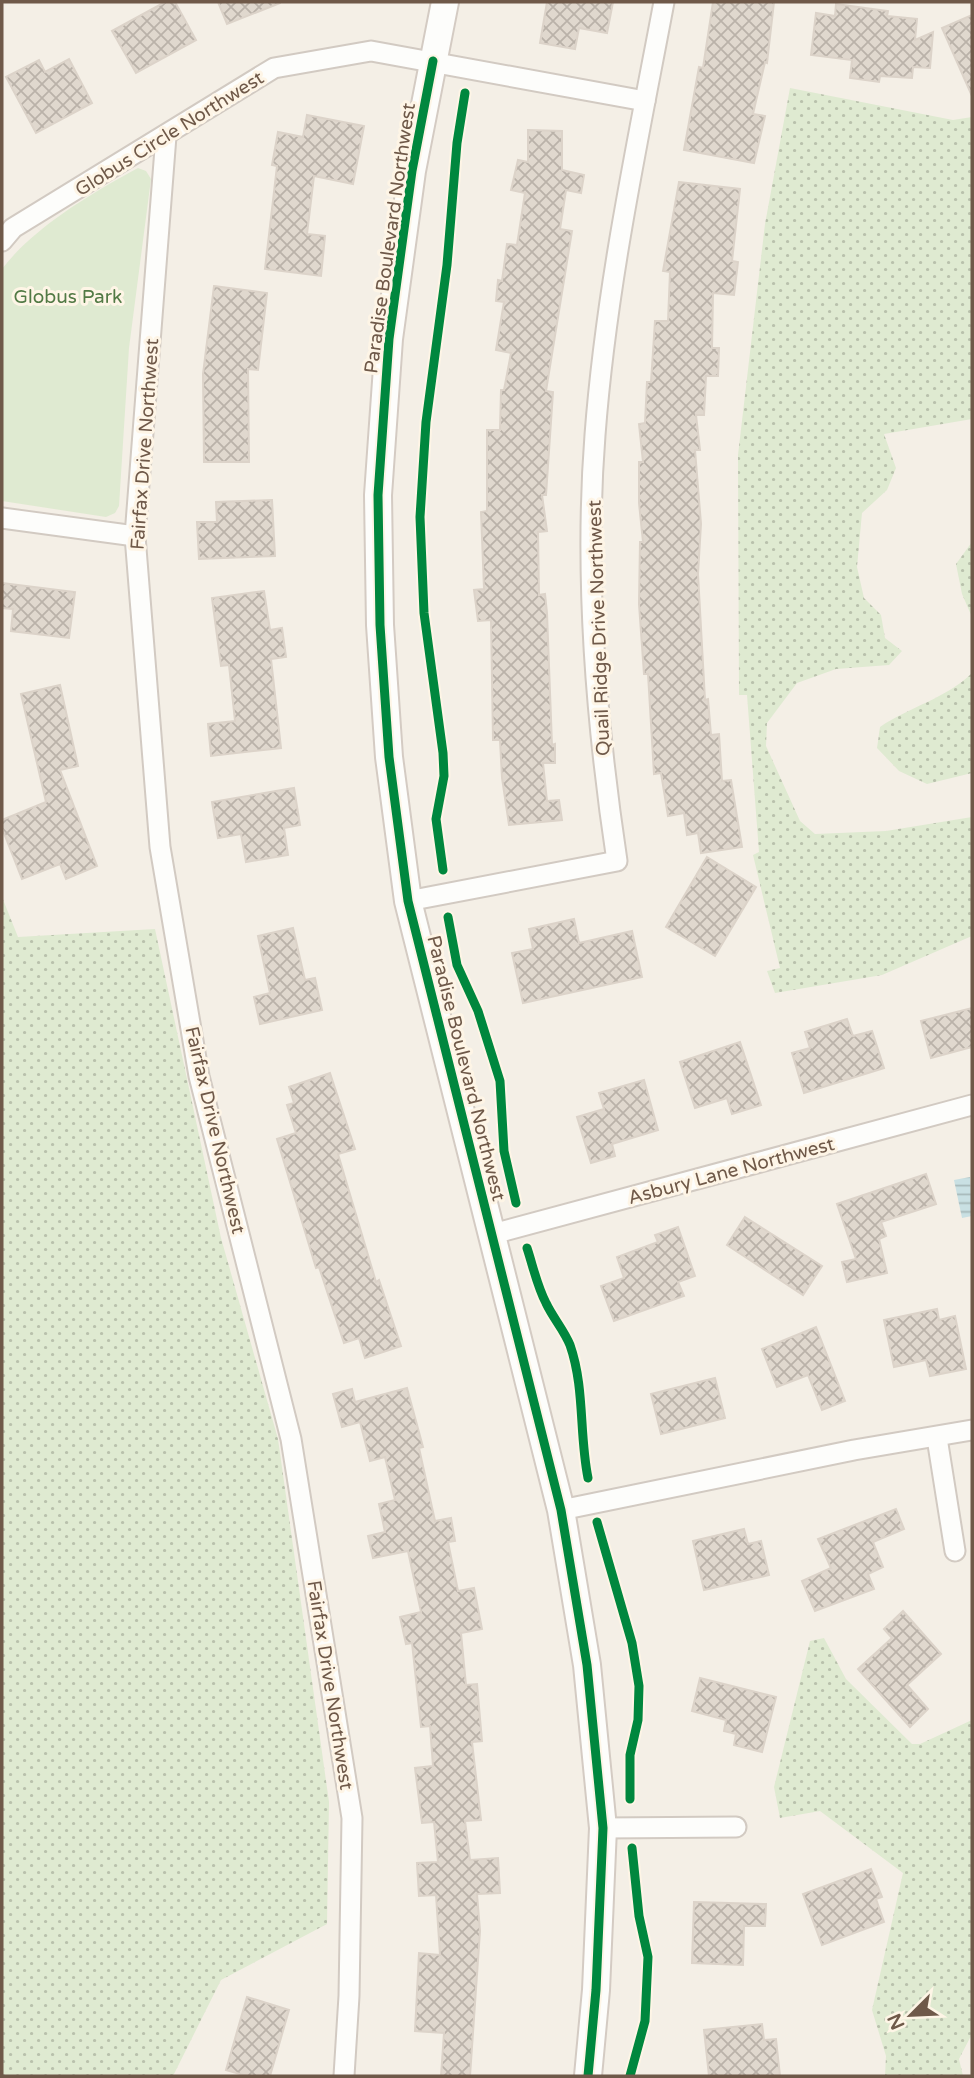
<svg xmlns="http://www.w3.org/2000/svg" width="974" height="2078" font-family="'Varela Round',sans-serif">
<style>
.grass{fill:url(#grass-dots)}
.park{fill:#dfead1}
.water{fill:url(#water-rules)}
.building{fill:url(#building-cross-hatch);stroke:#dcd3c9;stroke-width:2}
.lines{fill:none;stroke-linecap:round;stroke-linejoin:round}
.street-casing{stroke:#d2cac2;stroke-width:23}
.secondary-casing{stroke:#d4cbc3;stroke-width:30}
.street{stroke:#fdfdfb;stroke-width:19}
.secondary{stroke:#fdfdfb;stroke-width:26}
.cycleway-casing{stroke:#fef5e6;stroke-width:13}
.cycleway{stroke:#00873e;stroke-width:9}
.labels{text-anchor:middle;stroke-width:6;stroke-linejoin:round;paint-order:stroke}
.street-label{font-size:19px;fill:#6f5949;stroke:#fef5e6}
.park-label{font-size:19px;fill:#527a45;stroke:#fef5e6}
</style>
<defs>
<pattern id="grass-dots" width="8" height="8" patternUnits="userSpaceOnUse" patternTransform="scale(1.75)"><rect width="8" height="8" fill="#dfead1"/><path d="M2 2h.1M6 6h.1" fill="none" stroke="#b9c1ac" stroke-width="1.8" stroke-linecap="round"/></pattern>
<pattern id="water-rules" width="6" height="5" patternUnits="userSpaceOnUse" patternTransform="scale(1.75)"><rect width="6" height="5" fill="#c9e0e3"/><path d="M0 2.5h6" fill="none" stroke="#a7b9ba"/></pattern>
<pattern id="building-cross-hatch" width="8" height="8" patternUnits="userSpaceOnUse" patternTransform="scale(1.75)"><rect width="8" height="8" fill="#e0d8ce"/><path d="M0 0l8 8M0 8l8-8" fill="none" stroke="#bab2a9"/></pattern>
</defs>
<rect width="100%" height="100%" fill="#f4efe6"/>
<!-- grass -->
<g class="grass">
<path d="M 790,88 L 953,120 L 972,117 L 972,419 L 884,434 L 896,468 L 887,490 L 862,513 L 857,567 L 864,598 L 881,615 L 885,638 L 902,651 L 889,665 L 836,669 L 797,683 L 767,723 L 766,746 L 800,821 L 815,834 L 886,831 L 972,817 L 972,936 L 882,975 L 775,993 L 767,971 L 780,968 L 753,855 L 759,852 L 747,695 L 739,695 L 738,455 L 765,224 Z"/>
<path d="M 972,542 L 972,617 L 962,594 L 956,564 Z"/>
<path d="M 972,673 L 972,773 L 927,784 L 899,771 L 877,748 L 880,727 C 909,707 947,698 972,673 Z"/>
<path d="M 2,897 L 18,937 L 155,929 L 221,1238 L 278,1439 L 329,1802 L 327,1924 L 221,1980 L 173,2076 L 2,2076 Z"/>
<path d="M 824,1638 L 846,1679 L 912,1744 L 920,1744 L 972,1720 L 972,2034 L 959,2059 L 963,2076 L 885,2076 L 886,2056 L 872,2010 L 903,1873 L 820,1811 L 780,1818 L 774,1787 L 810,1641 Z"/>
</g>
<!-- park -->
<path class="park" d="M 138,168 L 146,171 L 151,179 L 129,348 L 119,506 L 115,513 L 106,517 L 2,501 L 2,269 C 34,227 92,193 138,168 Z"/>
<!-- water -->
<path class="water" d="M 970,1177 L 972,1216 L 962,1218 L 954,1180 Z"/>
<!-- building -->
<g class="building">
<path d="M 165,2 L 175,2 L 196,40 L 136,73 L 112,31 Z"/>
<path d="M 218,2 L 280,2 L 280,3 L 227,24 Z"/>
<path d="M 547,2 L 613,2 L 607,33 L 579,28 L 575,49 L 540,43 Z"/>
<path d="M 713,2 L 774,2 L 767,63 L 765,62 L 753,114 L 765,116 L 754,163 L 684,150 L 699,67 L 703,68 Z"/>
<path d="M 836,4 L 888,11 L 887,16 L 917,19 L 915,40 L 933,32 L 930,68 L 913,67 L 912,78 L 880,76 L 879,82 L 850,78 L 852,60 L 811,55 L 816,13 L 835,16 Z"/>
<path d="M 972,15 L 972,96 L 942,28 Z"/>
<path d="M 69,59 L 92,103 L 36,133 L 6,77 L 39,60 L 45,72 Z"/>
<path d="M 307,115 L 364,126 L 353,184 L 314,176 L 307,234 L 325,236 L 321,276 L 265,269 L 277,166 L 272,165 L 278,132 L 303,137 Z"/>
<path d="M 528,130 L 562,131 L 562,170 L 584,175 L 581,193 L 566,190 L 560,229 L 572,231 L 546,391 L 553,392 L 546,495 L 542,495 L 547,531 L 538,532 L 539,595 L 545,594 L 547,613 L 552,745 L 555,744 L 555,763 L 543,763 L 547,801 L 559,800 L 562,820 L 509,825 L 502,778 L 500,740 L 493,740 L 491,620 L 478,621 L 474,590 L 484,589 L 481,512 L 487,511 L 487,430 L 500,430 L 501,390 L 504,390 L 511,353 L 496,350 L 504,302 L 496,301 L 498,280 L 502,281 L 507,244 L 517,245 L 525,193 L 511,190 L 518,160 L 528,162 Z"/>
<path d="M 679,182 L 740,189 L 732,261 L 738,262 L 734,295 L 713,293 L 712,348 L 719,348 L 718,376 L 706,376 L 704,415 L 696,415 L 700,450 L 695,450 L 701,524 L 698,574 L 705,700 L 708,699 L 711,735 L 719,734 L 722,781 L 731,780 L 742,847 L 701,853 L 698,833 L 687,835 L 684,813 L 668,816 L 661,773 L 654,774 L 648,674 L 644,674 L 639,604 L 640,542 L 643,542 L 639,503 L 639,462 L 643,462 L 639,424 L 645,423 L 647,382 L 651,382 L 655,321 L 668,321 L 670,272 L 663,271 Z"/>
<path d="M 214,286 L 267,293 L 258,370 L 248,369 L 249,462 L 204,462 L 203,374 Z"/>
<path d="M 272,500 L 275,556 L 199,559 L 197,522 L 217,522 L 216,502 Z"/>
<path d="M 2,583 L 75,592 L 69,638 L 11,631 L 13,609 L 2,608 Z"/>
<path d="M 264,591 L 270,630 L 282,628 L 286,657 L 271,659 L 281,748 L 211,756 L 208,724 L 235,721 L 229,665 L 221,666 L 212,598 Z"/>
<path d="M 60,685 L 78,766 L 60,770 L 97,866 L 66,879 L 60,864 L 22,879 L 2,828 L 2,820 L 46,802 L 21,694 Z"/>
<path d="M 294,788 L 300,825 L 284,828 L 288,855 L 246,862 L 241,834 L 218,838 L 212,802 Z"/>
<path d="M 707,857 L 756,887 L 715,956 L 666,927 Z"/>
<path d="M 574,919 L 579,943 L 632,931 L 642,977 L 523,1003 L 512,953 L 533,949 L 529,929 Z"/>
<path d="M 293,928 L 305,980 L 315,978 L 322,1010 L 260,1024 L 254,997 L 270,993 L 258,936 Z"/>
<path d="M 972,1008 L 972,1047 L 931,1058 L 921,1021 Z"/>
<path d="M 847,1019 L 853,1036 L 872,1031 L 884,1068 L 804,1093 L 792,1053 L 810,1048 L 805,1032 Z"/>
<path d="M 740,1042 L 761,1105 L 732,1114 L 727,1098 L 695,1108 L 680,1062 Z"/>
<path d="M 330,1073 L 355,1149 L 338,1154 L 376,1282 L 379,1280 L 401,1346 L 365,1358 L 359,1338 L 344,1343 L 319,1267 L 316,1268 L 277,1139 L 296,1133 L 287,1105 L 294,1103 L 289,1087 Z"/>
<path d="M 644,1080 L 658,1130 L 612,1144 L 615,1156 L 591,1163 L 577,1117 L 604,1109 L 599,1093 Z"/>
<path d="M 926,1174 L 936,1204 L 881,1222 L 886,1236 L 879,1239 L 887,1273 L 847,1282 L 842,1262 L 856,1259 L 837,1204 Z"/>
<path d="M 745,1217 L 822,1266 L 803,1295 L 727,1245 Z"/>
<path d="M 678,1227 L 695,1276 L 678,1282 L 684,1296 L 614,1321 L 601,1286 L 624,1278 L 617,1257 L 658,1242 L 655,1235 Z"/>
<path d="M 937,1309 L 939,1320 L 955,1316 L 966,1369 L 930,1376 L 926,1360 L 894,1367 L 884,1320 Z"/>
<path d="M 816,1327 L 845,1401 L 822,1410 L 808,1375 L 777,1387 L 762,1349 Z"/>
<path d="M 715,1378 L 725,1418 L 661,1434 L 651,1394 Z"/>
<path d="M 407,1388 L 423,1447 L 419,1448 L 435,1521 L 451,1518 L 455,1541 L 448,1542 L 458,1591 L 474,1588 L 482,1629 L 461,1633 L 466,1685 L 477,1684 L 482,1741 L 472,1742 L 481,1820 L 465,1821 L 470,1860 L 498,1858 L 500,1893 L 477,1894 L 480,1931 L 470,2076 L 441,2076 L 444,2033 L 415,2031 L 419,1953 L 440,1955 L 436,1895 L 419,1896 L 417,1863 L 438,1862 L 434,1822 L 422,1823 L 415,1768 L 433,1766 L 430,1726 L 421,1727 L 412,1643 L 406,1644 L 400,1617 L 421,1612 L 408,1551 L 373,1558 L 368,1536 L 385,1532 L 379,1504 L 395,1500 L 385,1457 L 370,1461 L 360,1422 L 342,1427 L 333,1394 L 352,1389 L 355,1402 Z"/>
<path d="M 896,1509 L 904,1529 L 873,1542 L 883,1567 L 868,1574 L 874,1589 L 815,1611 L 802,1581 L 831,1568 L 818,1539 Z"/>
<path d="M 744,1529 L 748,1544 L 761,1541 L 769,1575 L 704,1590 L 693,1541 Z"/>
<path d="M 903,1611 L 941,1654 L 907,1685 L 928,1709 L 910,1727 L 858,1669 L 892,1638 L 884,1629 Z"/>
<path d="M 700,1678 L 776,1697 L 762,1752 L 734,1745 L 736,1734 L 724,1731 L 726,1720 L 692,1711 Z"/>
<path d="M 871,1869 L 882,1897 L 876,1899 L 884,1922 L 822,1945 L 803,1894 Z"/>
<path d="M 694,1902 L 766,1904 L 765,1926 L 744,1926 L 743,1965 L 692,1963 Z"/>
<path d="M 247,1997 L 289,2010 L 270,2076 L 247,2076 L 226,2070 Z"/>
<path d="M 762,2024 L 764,2040 L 776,2039 L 780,2076 L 709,2076 L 704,2030 Z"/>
</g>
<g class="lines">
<!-- street casing -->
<g class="street-casing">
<g id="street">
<path d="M 166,136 L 135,536 L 160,847 L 199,1076 L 291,1439 L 352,1818 L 349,1996 L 344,2076"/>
<path d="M 2,241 L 13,228 L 274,68 L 371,51 L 645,101"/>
<path d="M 2,518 L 135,536"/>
<path d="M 408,901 L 617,861 C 596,722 584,576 595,435 C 606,289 637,145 664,2"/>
<path d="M 489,1235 L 972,1105"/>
<path d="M 937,1438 L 955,1551"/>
<path d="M 561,1510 L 854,1450 L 972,1430"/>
<path d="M 603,1828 L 736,1827"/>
</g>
</g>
<!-- secondary casing -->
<g class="secondary-casing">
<path id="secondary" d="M 445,2 L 412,171 L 389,339 L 378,495 L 380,625 L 389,757 L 408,901 L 561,1510 L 587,1665 L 603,1828 L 596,1990 L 588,2076"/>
</g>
<!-- street -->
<use href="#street" class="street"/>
<!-- secondary -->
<use href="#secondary" class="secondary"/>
<!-- cycleway casing -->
<g class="cycleway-casing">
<g id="cycleway">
<path d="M 433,61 L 412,171 L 389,339 L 378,495 L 380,625 L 389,757 L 408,901 L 561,1510 L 587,1665 L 603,1828 L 596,1990 L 588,2076"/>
<path d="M 443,870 L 436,819 L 444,776 L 443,753 L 424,613 L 420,517 L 426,422 L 447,265 L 457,143 L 465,93"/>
<path d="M 448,917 L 457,965 L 478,1011 L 500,1081 L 504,1151 L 516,1203"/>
<path d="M 527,1248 C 533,1266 537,1286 546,1303 C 553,1318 564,1330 570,1345 C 585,1388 579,1434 588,1478"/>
<path d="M 597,1522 L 632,1643 L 639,1686 L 638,1720 L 630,1755 L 630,1799"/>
<path d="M 630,2076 L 645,2021 L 648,1957 L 639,1916 L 632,1848"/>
</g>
</g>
<!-- cycleway -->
<use href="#cycleway" class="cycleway"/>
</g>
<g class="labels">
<!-- street labels -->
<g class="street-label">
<text transform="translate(169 133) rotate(-32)" y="7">Globus Circle Northwest</text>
<text transform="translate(389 238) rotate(-82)" y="7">Paradise Boulevard Northwest</text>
<text transform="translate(144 444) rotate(-86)" y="7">Fairfax Drive Northwest</text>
<text transform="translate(598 628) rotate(-92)" y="7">Quail Ridge Drive Northwest</text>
<text transform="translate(467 1068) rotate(76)" y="7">Paradise Boulevard Northwest</text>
<text transform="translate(216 1130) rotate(77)" y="7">Fairfax Drive Northwest</text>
<text transform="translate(731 1170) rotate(-15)" y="7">Asbury Lane Northwest</text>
<text transform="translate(331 1685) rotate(81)" y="7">Fairfax Drive Northwest</text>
</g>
<!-- park labels -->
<g class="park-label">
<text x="68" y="303">Globus Park</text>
</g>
</g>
<!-- border -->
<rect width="974" height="2078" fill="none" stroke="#6f5949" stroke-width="7"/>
<!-- north arrow -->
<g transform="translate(911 2015) rotate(246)" stroke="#fef5e6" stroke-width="5" paint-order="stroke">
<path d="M0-5L12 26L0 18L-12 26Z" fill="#6f5949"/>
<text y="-10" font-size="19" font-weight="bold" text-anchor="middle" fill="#6f5949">N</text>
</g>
</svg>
